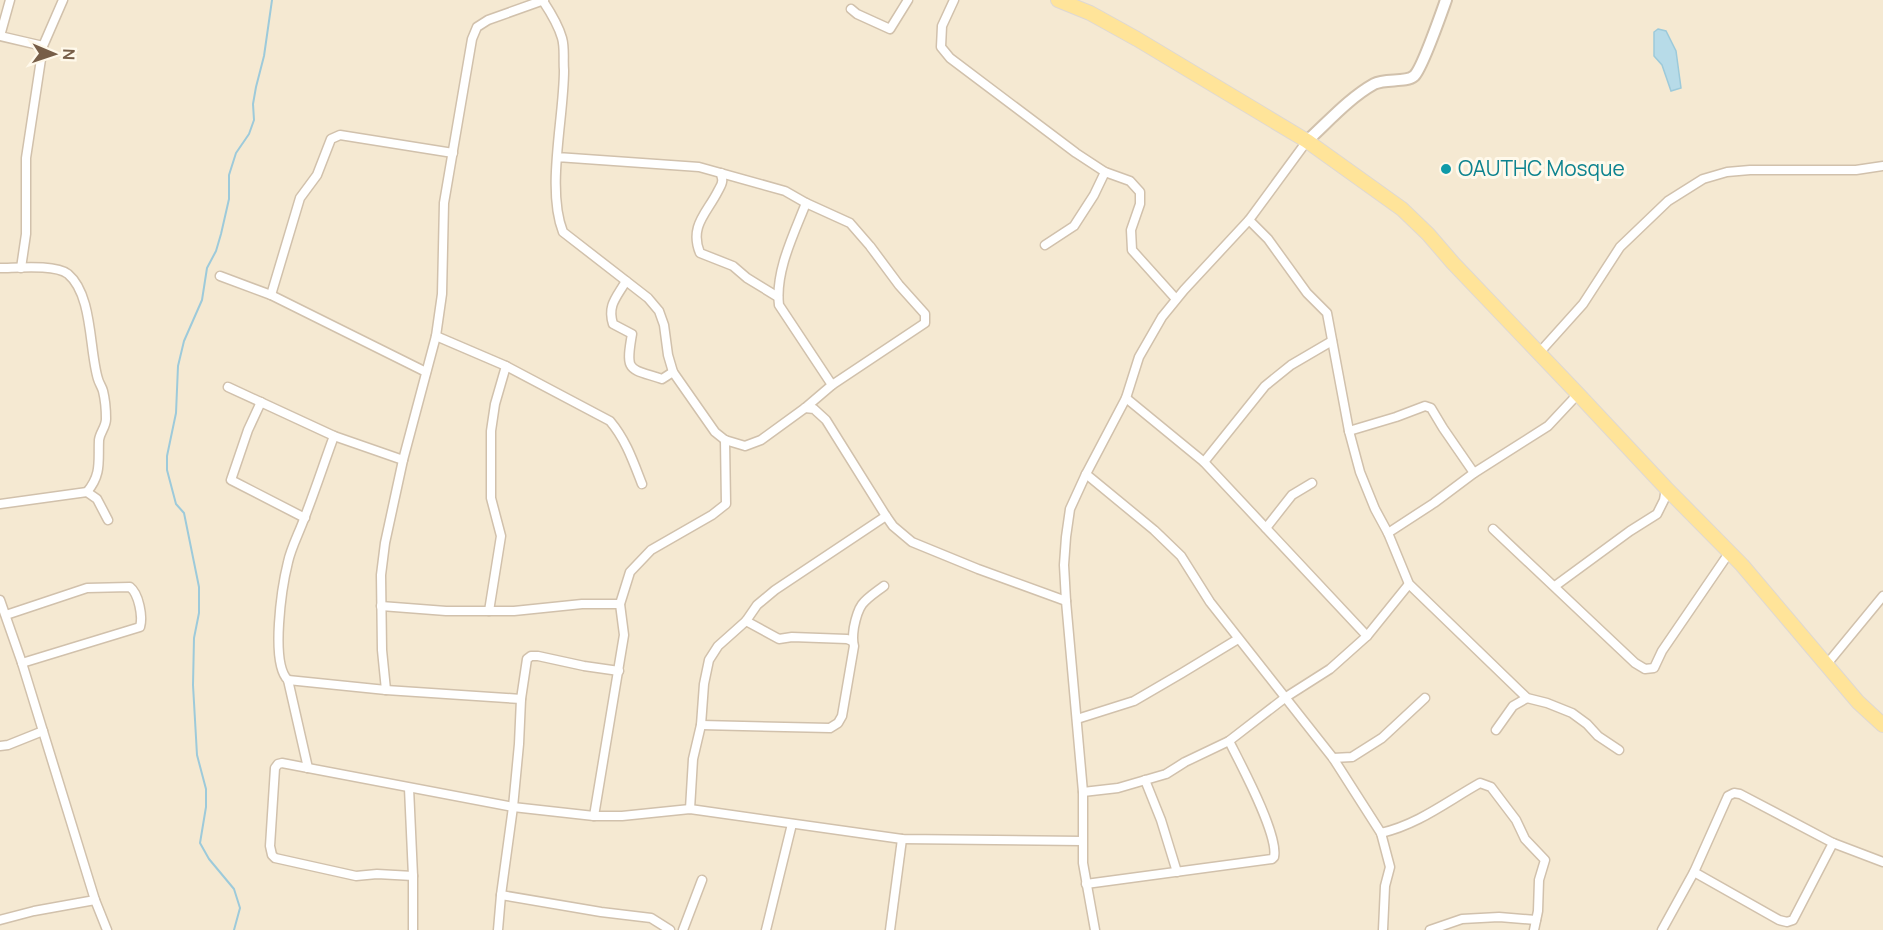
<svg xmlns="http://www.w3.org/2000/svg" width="1883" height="930" font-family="Manrope,sans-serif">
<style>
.residential{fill:#f5e9d2}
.water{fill:#b7dbe8;stroke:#9dcada;stroke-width:1.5}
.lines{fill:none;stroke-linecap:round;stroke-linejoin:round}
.stream{stroke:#9dcada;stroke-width:2}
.minor-casing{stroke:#d1c1ac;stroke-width:11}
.tertiary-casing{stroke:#d1c1ac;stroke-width:14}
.primary-casing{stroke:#ded8d3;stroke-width:16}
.minor{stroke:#fff;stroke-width:8}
.tertiary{stroke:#fff;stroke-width:10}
.primary{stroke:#ffe499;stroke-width:14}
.culture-dot{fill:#0f9aa8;stroke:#fff9eb;stroke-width:2}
.labels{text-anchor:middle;stroke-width:6;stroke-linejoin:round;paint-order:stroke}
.culture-label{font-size:21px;fill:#0d838f;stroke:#fff9eb;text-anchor:start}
</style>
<rect width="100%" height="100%" fill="#fdf6e4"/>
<!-- residential -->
<rect class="residential" x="0" y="0" width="1883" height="930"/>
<!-- water -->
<path class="water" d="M 1658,29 L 1666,31 L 1676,51 L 1681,88 L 1671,91 L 1662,65 L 1654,56 L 1654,32 Z"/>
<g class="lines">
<!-- stream -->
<path class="stream" d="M 234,930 L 240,908 L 234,889 L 209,859 L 200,843 L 206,807 L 206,789 L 197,755 L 193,685 L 194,638 L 199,613 L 199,587 L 184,513 L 176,504 L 167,470 L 167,456 L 176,413 L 178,366 L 184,341 L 202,300 L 207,268 L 216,251 L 221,234 L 229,199 L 229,175 L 236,153 L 249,134 L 254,120 L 253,104 L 256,87 L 264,56 L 272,0"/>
<!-- minor casing -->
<g class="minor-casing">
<g id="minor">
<path d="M 10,0 L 0,36 L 43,46"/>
<path d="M 954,0 L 942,26 L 941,47 L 950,58 L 1076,153 L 1105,172 L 1130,181 L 1140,192 L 1140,204 L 1131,230 L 1132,250 L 1176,299"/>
<path d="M 543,1 C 551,13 558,24 562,38 C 565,48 563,60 564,70 C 564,118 546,189 563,232 L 648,298 L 659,311 L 664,325 L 668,355 L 673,372 L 715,432 L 725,440 L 745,446 L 761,440 L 805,408 L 832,385 L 925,323 L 925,314 L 899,285 L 870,246 L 850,223 L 806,203 L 785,191 L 699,167 L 557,157"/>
<path d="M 851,9 L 857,14 L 890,29 L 908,0"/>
<path d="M 721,173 C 721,176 723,179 722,182 C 722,184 719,189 718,191 C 707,213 689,226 700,253 L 733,266 L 747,278 L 778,297"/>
<path d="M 806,203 C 794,234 775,271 779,305 L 832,385"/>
<path d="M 1249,220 L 1268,239 L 1307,293 L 1327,313 L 1349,431 L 1360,472 L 1375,509 L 1388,533 L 1409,584 L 1527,698 L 1547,703 L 1572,713 L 1587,724 L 1598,736 L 1619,750"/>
<path d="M 1045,245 L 1074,226 L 1094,195 L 1105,172"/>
<path d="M 0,268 C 16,268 55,264 68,274 C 93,295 89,350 98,379 C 99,383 102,387 103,391 C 105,399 106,410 106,419 C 106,427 100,432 99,440 C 98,461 102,474 87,492"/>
<path d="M 21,268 L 26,234 L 26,158 L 43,46 L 63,0"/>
<path d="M 220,276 L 271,295 L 426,372"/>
<path d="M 626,281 C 617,297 607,305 613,324 L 632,334 C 625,373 629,368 662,379 L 673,372"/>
<path d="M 271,295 L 300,198 L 317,175 L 331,139 L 340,135 L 453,153"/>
<path d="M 436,336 L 506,366 L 610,421 C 626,440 633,461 642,484"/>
<path d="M 1539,353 L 1583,304 L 1620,247 L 1668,201 L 1703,179 L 1727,172 L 1750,170 L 1856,170 L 1883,166"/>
<path d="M 228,387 L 334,436 L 403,460"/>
<path d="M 1126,398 L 1204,462 L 1367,636"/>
<path d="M 261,402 L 248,430 L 231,480 L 305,518"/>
<path d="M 805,408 L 814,409 L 826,420 L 886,516 L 893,526 L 912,542 L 978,569 L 1066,601"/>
<path d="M 1349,431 L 1396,417 L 1425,406 L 1431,408 L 1443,428 L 1474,473"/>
<path d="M 1204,462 L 1265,386 L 1291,365 L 1332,341"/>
<path d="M 1086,474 L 1154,530 L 1181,556 L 1210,602 L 1333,758 L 1381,833 L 1390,867 L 1385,886 L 1383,930"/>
<path d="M 0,504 L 87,492 L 97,499 L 108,520"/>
<path d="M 1266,528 L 1292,495 L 1312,483"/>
<path d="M 1493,529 L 1635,663 L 1645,669 L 1654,668 L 1662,651 L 1729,553"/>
<path d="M 1388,533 L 1434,503 L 1474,473 L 1548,426 L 1578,394"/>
<path d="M 1555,586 L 1630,531 L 1657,514 L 1664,500 L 1666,488"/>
<path d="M 0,600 L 22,663 L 95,900 L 107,930"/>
<path d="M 381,606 L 446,611 L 514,611 L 582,604 L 620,604"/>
<path d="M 489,611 L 501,536 L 491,498 L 491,431 L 495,404 L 506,366"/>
<path d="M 6,615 L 87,588 L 130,587 C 139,594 143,617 140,627 L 22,663"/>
<path d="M 746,621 L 779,639 L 792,637 L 847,639 L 852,641"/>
<path d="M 1827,664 L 1883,596"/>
<path d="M 288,680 L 386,690 L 521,699"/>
<path d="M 386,690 L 382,650 L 381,575 L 385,543 L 403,460 L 436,336 L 442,294 L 444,203 L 472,39 L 477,27 L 488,20 L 544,0"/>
<path d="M 1077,719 L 1134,701 L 1182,673 L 1238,639"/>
<path d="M 701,725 L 830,728 L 838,723 L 842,716 L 854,646 C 852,639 853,634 854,627 C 859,602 864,601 884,586"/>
<path d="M 1496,730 L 1513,706 L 1527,698"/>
<path d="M 0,746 L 8,745 L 43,731"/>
<path d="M 1333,758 L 1352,757 L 1382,738 L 1425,698"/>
<path d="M 308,768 L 288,680 C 270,663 282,586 288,562 C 291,548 299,533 304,519 C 315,491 324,463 334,436"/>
<path d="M 1145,780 L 1161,820 L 1177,872"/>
<path d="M 409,788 L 413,876 L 413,930"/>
<path d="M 1083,792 L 1118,788 L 1166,774 L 1185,762 L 1229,741 L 1286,697 L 1330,669 L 1367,636 L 1409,584"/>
<path d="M 690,809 L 693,759 L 701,725 L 704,684 L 709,660 L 718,646 L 746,621 L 757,605 L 775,590 L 886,516"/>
<path d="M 594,816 L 624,635 L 620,604 L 630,572 L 651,550 L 712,515 L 726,504 L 725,440"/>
<path d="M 1381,833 C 1419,824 1446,802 1480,783 L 1491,787 L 1516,820 L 1525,839 L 1545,860 L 1539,880 L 1538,911 L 1534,930"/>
<path d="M 1694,872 L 1779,920 L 1787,922 L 1793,920 L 1833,843"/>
<path d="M 413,876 L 377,874 L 356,876 L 275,858 L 272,855 L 270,846 L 275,768 L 278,764 L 282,763 L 513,807 L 594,816 L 622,816 L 690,809 L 902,839 L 1082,841"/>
<path d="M 1086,884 L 1272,859 L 1274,857 C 1279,835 1240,763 1229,741"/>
<path d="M 501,895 L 601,912 L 651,918 L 670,930"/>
<path d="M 0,920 L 34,911 L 95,900"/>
<path d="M 498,930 L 501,895 L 513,807 L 519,744 L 521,699 L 527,659 L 531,656 L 538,656 L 584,666 L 619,671"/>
<path d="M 683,930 L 702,880"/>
<path d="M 766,930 L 792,824"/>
<path d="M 890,930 L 902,839"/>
<path d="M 1095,930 L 1083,863 L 1083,792 L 1066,601 L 1064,565 L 1066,537 L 1070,509 L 1086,474 L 1126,398 L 1139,357 L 1162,317 L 1184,290 L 1249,220 L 1307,141"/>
<path d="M 1430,930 L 1462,919 L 1499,917 L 1536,920"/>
<path d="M 1662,930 L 1694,872 L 1728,796 L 1734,793 L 1740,794 L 1833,843 L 1883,862"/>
</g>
</g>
<!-- tertiary casing -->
<g class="tertiary-casing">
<path id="tertiary" d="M 1307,141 C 1328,122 1349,98 1374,84 C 1385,78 1406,83 1414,76 C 1422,69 1441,14 1446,0"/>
</g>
<!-- primary casing -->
<g class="primary-casing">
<path id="primary" d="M 1058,0 L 1090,13 L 1137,39 L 1307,141 L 1402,209 L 1428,234 L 1453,263 L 1578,394 L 1666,488 L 1742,565 L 1858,702 L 1883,725"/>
</g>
<!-- minor -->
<use href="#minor" class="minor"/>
<!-- tertiary -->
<use href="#tertiary" class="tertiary"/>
<!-- primary -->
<use href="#primary" class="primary"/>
</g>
<!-- markers -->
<circle class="culture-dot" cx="1446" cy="169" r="6"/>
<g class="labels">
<!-- culture labels -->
<g class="culture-label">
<text x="1458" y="176">OAUTHC Mosque</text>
</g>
</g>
<!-- north arrow -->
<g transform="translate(54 54) rotate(92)" stroke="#fff9eb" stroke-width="4.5" paint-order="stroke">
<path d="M0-4.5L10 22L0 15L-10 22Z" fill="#775e48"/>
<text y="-9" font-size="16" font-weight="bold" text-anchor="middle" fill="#775e48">N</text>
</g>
</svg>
